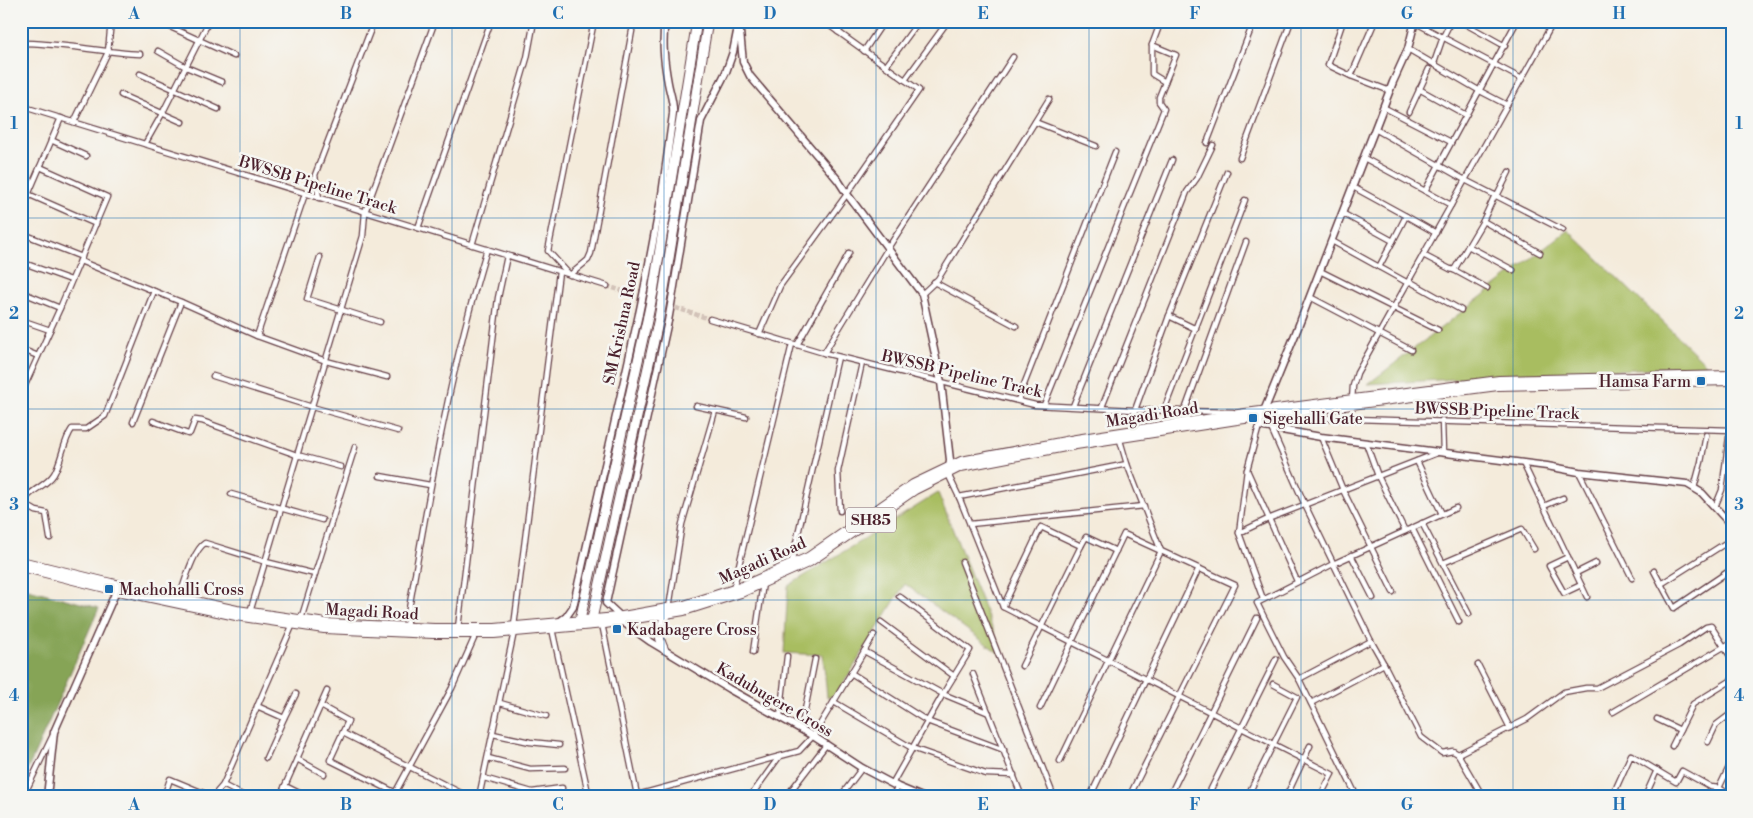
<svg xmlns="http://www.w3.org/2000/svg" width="1753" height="818" font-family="'Libre Bodoni',serif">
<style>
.green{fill:#a8bd61;stroke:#796e46}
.forest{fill:#86a457;stroke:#686241}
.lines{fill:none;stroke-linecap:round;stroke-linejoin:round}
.street-tunnel{stroke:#d2c2b8;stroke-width:4.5;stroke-dasharray:4.5 2;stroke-linecap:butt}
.street-casing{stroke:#643e45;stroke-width:7}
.secondary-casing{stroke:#643e45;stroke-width:9}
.primary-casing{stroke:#643e45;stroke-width:10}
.highway-casing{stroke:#643e45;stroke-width:11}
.street{stroke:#fff;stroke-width:4.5}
.secondary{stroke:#fff;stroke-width:6}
.primary{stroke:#fff;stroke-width:8}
.highway{stroke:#fff;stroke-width:9}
.secondary-bridge-casing{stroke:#643e45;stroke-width:9;stroke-linecap:butt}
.highway-bridge-casing{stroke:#643e45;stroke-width:11;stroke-linecap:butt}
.secondary-bridge{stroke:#fff;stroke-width:6}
.highway-bridge{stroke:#fff;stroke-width:9}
.grid{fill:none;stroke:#1f6fb2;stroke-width:1;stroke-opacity:0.55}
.poi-dot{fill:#1f6fb2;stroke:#f6f6f2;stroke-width:2}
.labels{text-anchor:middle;stroke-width:5;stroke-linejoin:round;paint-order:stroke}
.shield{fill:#f6f6f2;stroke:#7e6067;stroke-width:1}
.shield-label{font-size:15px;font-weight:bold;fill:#4a1f2b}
.street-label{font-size:16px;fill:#4a1f2b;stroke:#f6f6f2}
.poi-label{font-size:16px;fill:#4a1f2b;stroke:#f6f6f2;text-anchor:start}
.neatline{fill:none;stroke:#1f6fb2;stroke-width:2}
.grid-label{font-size:16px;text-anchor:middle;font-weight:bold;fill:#1f6fb2}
</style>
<rect width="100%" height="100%" fill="#f6f6f2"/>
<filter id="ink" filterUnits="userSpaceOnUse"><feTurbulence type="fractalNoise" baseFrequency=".02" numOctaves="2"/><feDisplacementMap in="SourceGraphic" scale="10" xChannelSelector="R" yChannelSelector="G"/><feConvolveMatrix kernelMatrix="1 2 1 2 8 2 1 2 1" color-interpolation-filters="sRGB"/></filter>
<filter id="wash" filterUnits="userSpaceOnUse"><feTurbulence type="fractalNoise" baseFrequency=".0096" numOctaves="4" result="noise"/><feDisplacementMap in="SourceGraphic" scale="20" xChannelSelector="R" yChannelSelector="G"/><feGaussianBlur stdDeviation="1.12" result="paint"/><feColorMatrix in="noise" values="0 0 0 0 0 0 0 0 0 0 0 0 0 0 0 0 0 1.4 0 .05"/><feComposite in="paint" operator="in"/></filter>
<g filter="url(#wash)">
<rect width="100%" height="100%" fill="#f4ebdb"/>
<!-- green -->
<g class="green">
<path d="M 1568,230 L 1707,365 L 1368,384 Z"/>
<path d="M 938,493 L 1004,657 L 905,584 L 835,697 L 827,697 L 823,655 L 784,653 L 788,586 Z"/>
</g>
<!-- forest -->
<path class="forest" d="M 21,587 L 99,608 L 21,785 Z"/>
</g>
<g filter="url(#ink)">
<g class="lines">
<!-- street-tunnel -->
<g class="street-tunnel">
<path d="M 607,286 L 644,298"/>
<path d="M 651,300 L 710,319"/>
</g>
<!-- street casing -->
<g class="street-casing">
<g id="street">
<path d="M 85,21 L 110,24"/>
<path d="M 594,21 L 548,251 L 570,275 L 588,260 L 591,253 L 632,31"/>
<path d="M 1150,21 L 1159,26"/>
<path d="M 1161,21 L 1152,45 L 1152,74 L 1165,82"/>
<path d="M 1343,21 L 1328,65 L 1351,76 L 1390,91"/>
<path d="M 1460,21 L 1505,46"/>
<path d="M 1414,22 L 1522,79"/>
<path d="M 166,25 L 234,56"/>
<path d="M 838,32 L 846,21"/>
<path d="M 21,43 C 61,43 100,52 140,54"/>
<path d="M 1408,49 L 1480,91 L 1507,105"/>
<path d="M 158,51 L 186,67 L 222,82"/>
<path d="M 864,51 L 884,21"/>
<path d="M 1434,63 L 1443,37 L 1451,21"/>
<path d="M 886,66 L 919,21"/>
<path d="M 140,74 L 218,109"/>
<path d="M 1351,76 L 1375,21"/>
<path d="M 905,80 L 948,21"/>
<path d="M 1419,89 L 1466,115"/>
<path d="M 121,95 L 182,122"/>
<path d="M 21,106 L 607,286"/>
<path d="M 1383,107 L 1451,142"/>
<path d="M 1409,112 L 1429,69"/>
<path d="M 74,122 L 108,52 L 111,21"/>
<path d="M 1035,122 L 1096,146"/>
<path d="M 1375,129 L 1465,180 L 1563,230"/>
<path d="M 51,140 L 86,156"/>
<path d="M 1207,143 L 1254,21"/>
<path d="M 145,144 L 162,114 L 209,21"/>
<path d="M 1240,158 L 1291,21"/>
<path d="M 1364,158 L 1451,205"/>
<path d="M 21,191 L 96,224"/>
<path d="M 1425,191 L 1517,21"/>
<path d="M 305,194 L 257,336 L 326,361 L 387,377"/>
<path d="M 1497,196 L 1509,172"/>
<path d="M 319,198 L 315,175 L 374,21"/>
<path d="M 21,211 L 61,118"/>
<path d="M 1342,213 L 1393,241 L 1406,216 L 1353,187"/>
<path d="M 1406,216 L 1436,233"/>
<path d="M 1483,221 L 1540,253"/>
<path d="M 418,228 L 491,21"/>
<path d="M 21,233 L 82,257"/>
<path d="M 1332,241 L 1408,283"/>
<path d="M 472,245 L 527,58 L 534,21"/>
<path d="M 1468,246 L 1513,270"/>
<path d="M 1423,255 L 1450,269 L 1454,270 L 1483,221 L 1495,195"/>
<path d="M 320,257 L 307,299 L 380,322"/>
<path d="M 80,261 L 181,302"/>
<path d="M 21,262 L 71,280"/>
<path d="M 1379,267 L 1393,241"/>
<path d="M 1454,270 L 1487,288"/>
<path d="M 1320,271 L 1438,330"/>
<path d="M 1409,281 L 1461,310"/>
<path d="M 934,282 L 1016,326"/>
<path d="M 21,292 L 60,308"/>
<path d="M 922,294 L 938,279 L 1049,99"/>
<path d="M 1310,297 L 1411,350"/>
<path d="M 1169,316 L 1196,329"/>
<path d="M 710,319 L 824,353 L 1035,405 L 1135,410 L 1233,412"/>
<path d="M 21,320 L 50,330"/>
<path d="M 759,334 L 780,286 L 847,194 L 919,90 L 823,21"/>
<path d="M 797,345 L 849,253"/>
<path d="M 21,349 L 38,356"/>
<path d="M 824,353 L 888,248 L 1013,57"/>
<path d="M 213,376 L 312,407 L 398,431"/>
<path d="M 21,394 L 60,308 L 107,197 L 40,167"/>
<path d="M 1018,400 L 1115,152"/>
<path d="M 1352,400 L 1353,386 L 1357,373 L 1554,21"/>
<path d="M 1044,405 L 1164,109 L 1159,102 L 1159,97 L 1176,55 L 1152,45"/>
<path d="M 696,406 L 746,417"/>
<path d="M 1073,406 L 1172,160"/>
<path d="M 1102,407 L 1187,192 L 1197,178 L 1213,145"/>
<path d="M 1164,410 L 1245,200"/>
<path d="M 1185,410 L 1246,242"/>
<path d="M 1286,417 L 1732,430"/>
<path d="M 1442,420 L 1443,453"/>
<path d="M 153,421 L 188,434 L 190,433 L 195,420 L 202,421 L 294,454 L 297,456 L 301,456 L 341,467"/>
<path d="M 133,422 L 181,302 L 257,336"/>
<path d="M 1259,426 L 1247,470 L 1239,533 L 1263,599"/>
<path d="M 1271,428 L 1305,505 L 1371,641 L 1384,664 L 1421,737 L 1442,753 L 1453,751 L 1458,754 L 1483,797"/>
<path d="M 1132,430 L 1135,410 L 1169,316 L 1227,172"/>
<path d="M 1321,437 L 1343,490 L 1393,592"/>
<path d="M 1366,443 L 1378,476 L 1405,531"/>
<path d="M 1417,461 L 1442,514"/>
<path d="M 1523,463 L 1587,597"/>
<path d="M 1247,470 L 1297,581"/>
<path d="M 1579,472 L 1632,578"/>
<path d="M 948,474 L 959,497 L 1003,607 L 1332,774 L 1320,797"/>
<path d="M 380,476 L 430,485"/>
<path d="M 1694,488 L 1701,462 L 1706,435"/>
<path d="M 231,494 L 322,520"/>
<path d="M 959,497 L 1127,464"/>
<path d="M 21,498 L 27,497 C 35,488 47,485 54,474 C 62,460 63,442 72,429 L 86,429 L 105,416 L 154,291"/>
<path d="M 21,502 L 36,511 L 46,513 L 50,538"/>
<path d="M 1544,506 L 1563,498"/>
<path d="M 1715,507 L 1722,490 L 1729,437"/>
<path d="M 840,511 L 838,471 L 862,363"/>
<path d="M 1422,523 L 1469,614"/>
<path d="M 970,524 L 1144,506"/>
<path d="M 1412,528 L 1459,622"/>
<path d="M 1239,533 L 1268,519 L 1437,453"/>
<path d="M 1351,555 L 1373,598"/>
<path d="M 1568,557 L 1549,566 L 1564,593 L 1581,585"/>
<path d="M 962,562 L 1054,797"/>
<path d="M 1443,563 L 1522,529 L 1534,549"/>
<path d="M 791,565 L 838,357"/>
<path d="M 1654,571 L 1674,608 L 1732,569"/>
<path d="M 1576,573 L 1596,563"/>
<path d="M 315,574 L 355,447"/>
<path d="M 1661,584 L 1732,539"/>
<path d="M 733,590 L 792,344"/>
<path d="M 899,596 L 970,650 L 943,694 L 989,713"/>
<path d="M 179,598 C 184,585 193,550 205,543 L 266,562 L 315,574 L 301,619"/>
<path d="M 1003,607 L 1041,527 L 1081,546 L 1086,537 L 1116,551"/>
<path d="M 669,608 L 682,524 L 715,411"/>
<path d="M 250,612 L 363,236 L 365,212 L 435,21"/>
<path d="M 881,622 L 954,676"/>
<path d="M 602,624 L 637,795"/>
<path d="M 406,626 C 428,500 449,372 487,249"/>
<path d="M 514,626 L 559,272"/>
<path d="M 458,628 L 498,298 L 507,256"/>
<path d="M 552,629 L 589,797"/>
<path d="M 864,651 L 943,694 L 892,784"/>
<path d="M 753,652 L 763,583"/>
<path d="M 1478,665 L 1510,728"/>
<path d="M 1022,666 L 1081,546"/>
<path d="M 851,673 L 927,721 L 1004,750"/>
<path d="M 973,674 L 1022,797"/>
<path d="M 1299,679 L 1371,641"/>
<path d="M 834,702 L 912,748 L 986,774 L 1014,775"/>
<path d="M 500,703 L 546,716"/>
<path d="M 1311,703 L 1384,664"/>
<path d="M 257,706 L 284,718 L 266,758"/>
<path d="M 321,706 L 348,721 L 330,760 L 404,797"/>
<path d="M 1040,708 L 1124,534 L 1235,585 L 1129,797"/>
<path d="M 1613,712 L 1732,642"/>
<path d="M 780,717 L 787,656"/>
<path d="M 284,718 L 296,694"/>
<path d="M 1657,719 L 1680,730"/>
<path d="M 801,730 L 815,659"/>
<path d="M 343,733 L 463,794"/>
<path d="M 493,734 L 530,742 L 559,745"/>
<path d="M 1708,742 L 1716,725 L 1732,713"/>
<path d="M 1672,746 L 1693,704 L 1732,680"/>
<path d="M 1458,754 L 1527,719 L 1564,692 L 1586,688 L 1597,688 L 1679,645 L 1706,627 L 1711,626 L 1732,659"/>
<path d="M 488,758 L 530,769 L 565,768"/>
<path d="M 297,759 L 324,774"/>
<path d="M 1060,761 L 1161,551 L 1127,464 L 1119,437"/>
<path d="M 484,778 L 532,792 L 562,788"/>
<path d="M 223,785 L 246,797"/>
<path d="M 285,786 L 307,797"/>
<path d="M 1719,788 L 1732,761"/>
<path d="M 23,797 L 52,737"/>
<path d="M 164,797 L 170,779 L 213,797"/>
<path d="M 215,797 L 217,792 L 223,785 L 293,624"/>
<path d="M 280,797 L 327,691"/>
<path d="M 393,797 L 452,688 L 476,634"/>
<path d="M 479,797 L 514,632"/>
<path d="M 630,797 L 799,751 L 813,736 L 874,635"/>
<path d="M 750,797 L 779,757"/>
<path d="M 786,797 L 826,745"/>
<path d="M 840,797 L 862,768"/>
<path d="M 891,797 L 898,787"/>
<path d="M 1090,797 L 1199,568"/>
<path d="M 1169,797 L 1257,618"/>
<path d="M 1207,797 L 1276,659"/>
<path d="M 1247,797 L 1297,697 L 1273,684"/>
<path d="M 1286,797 L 1310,746"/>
<path d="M 1357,797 L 1299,679 L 1284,657 L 1257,603 L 1333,564 L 1456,508"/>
<path d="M 1612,797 L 1631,755 L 1676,782 L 1682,771 L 1711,787 L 1719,788 L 1732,796"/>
<path d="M 1645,797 L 1657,770"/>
</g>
</g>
<!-- secondary casing -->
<g class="secondary-casing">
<g id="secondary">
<path d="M 1415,21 L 1408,49 L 1393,82 L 1295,335 L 1264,411 L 1259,426 L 1321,437 L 1547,466 L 1579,472 L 1687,484 L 1702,493 L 1732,526"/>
<path d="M 739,22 L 743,62 L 750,76 L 838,180 L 847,194 L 922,294 L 941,382 L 950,460 L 949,470"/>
<path d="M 644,290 L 662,194 L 673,114 C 674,103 670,94 668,83 C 664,61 662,43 665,21"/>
<path d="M 672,299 L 701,121 L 726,72 L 733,52 L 737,32"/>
<path d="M 668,321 L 606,603 L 620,616 L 623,622 L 651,642 L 729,689 L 813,736 L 862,768 L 898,787 L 922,797"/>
<path d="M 559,622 L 566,617 L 573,607 L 639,314"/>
<path d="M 47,797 L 54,732 L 118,587"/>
</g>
</g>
<!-- primary casing -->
<g class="primary-casing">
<g id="primary">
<path d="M 21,561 L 111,583 L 237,610 L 326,623 L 434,628 L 495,628 L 617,617 L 684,605 L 740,587 L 808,557 L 913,484 L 961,461 L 1076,439 L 1245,413 L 1499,380 L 1732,375"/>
<path d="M 21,567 L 109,589 L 236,616 L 324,629 L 433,634 L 494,634 L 605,624 L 684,611 L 741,593 L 810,562 L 915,490 L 961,467 L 1076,445 L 1237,420 L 1498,386 L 1732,381"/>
<path d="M 664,649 C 657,635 658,628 667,615"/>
</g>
</g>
<!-- highway casing -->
<g class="highway-casing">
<g id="highway">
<path d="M 653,292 L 697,21"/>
<path d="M 663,295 L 708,21"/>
<path d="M 592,619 L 659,318"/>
<path d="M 580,620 L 648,316"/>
</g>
</g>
<!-- street -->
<use href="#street" class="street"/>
<!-- secondary -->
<use href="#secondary" class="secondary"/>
<!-- primary -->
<use href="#primary" class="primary"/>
<!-- highway -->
<use href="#highway" class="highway"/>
<!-- secondary-bridge casing -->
<g class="secondary-bridge-casing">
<g id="secondary-bridge">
<path d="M 639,314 L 644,290"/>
<path d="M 668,321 L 672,299"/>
</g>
</g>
<!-- highway-bridge casing -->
<g class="highway-bridge-casing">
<g id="highway-bridge">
<path d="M 648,316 L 653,292"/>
<path d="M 659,318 L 663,295"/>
</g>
</g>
<!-- secondary-bridge -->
<use href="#secondary-bridge" class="secondary-bridge"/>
<!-- highway-bridge -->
<use href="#highway-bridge" class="highway-bridge"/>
</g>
</g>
<!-- grid -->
<path class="grid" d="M 240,21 L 240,797M 452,21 L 452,797M 664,21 L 664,797M 876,21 L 876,797M 1089,21 L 1089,797M 1301,21 L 1301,797M 1513,21 L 1513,797M 21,218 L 1732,218M 21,409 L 1732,409M 21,600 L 1732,600"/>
<!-- markers -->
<g class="poi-dot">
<rect x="1696" y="376" width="10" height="10" rx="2.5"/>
<rect x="1248" y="413" width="10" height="10" rx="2.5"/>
<rect x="104" y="584" width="10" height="10" rx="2.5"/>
<rect x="612" y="624" width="10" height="10" rx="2.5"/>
</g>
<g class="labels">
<!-- shield labels -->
<rect class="shield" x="846" y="507.5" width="50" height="25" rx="4"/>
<g class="shield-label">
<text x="871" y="525">SH85</text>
</g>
<!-- street labels -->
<g class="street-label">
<text transform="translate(318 184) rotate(17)" y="6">BWSSB Pipeline Track</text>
<text transform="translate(621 323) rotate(-78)" y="6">SM Krishna Road</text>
<text transform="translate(962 373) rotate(13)" y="6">BWSSB Pipeline Track</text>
<text transform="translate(1497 410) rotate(2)" y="6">BWSSB Pipeline Track</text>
<text transform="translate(1152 414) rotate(-9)" y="6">Magadi Road</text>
<text transform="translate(762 560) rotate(-24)" y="6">Magadi Road</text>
<text transform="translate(372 611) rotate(3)" y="6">Magadi Road</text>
<text transform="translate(775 699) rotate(30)" y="6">Kadubugere Cross</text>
</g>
<!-- poi labels -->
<g class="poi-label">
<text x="1691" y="387" text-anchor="end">Hamsa Farm</text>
<text x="1263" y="424">Sigehalli Gate</text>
<text x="119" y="595">Machohalli Cross</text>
<text x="627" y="635">Kadabagere Cross</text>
</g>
</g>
<!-- margin -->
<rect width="1753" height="818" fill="none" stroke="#f6f6f2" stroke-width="55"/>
<rect x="28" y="28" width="1698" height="762" class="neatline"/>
<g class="grid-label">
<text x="134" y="19">A</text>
<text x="346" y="19">B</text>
<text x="558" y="19">C</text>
<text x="770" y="19">D</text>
<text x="983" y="19">E</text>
<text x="1195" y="19">F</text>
<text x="1407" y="19">G</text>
<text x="1619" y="19">H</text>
<text x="14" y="129">1</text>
<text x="1739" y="129">1</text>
<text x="14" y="319">2</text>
<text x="1739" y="319">2</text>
<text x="14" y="510">3</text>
<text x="1739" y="510">3</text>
<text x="14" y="701">4</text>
<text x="1739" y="701">4</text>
<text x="134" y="810">A</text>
<text x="346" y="810">B</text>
<text x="558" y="810">C</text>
<text x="770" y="810">D</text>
<text x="983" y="810">E</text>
<text x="1195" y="810">F</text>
<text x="1407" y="810">G</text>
<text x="1619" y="810">H</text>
</g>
</svg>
